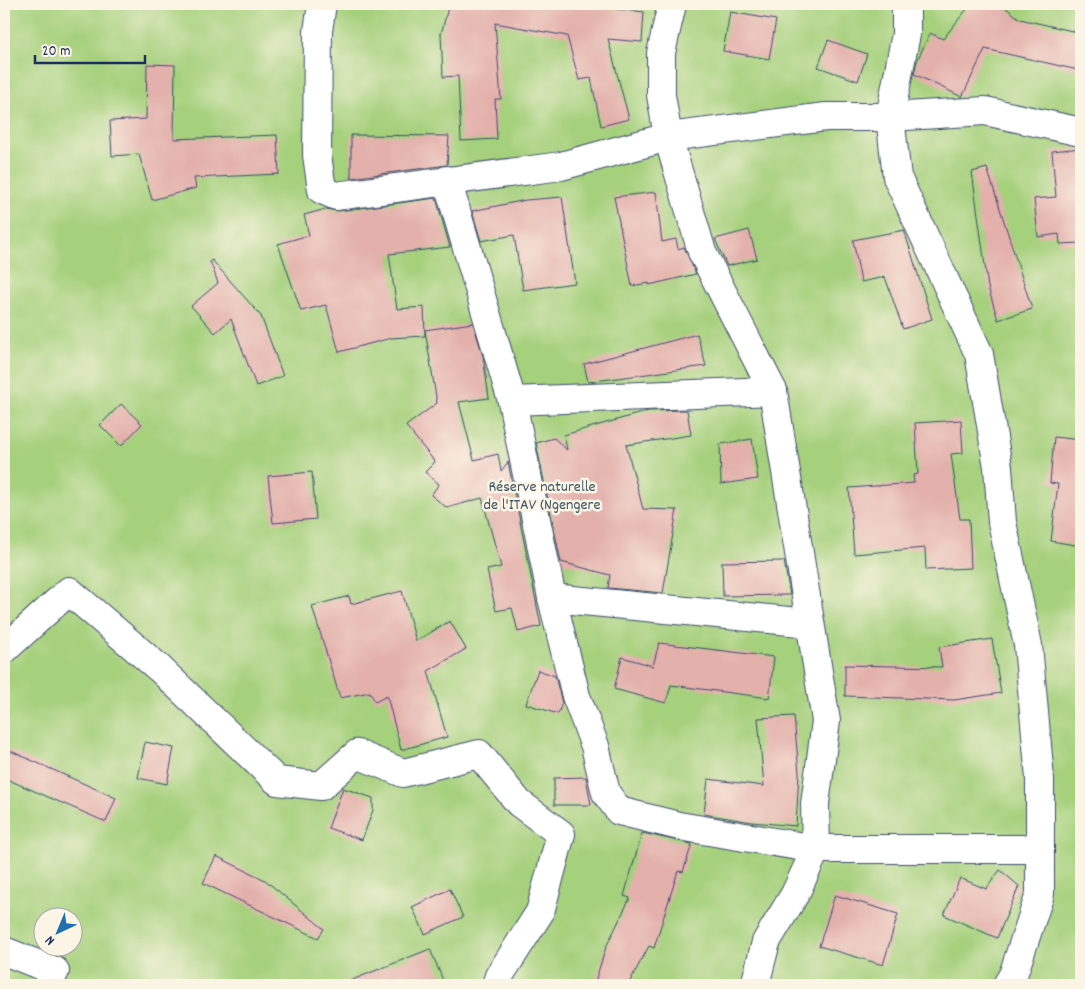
<svg xmlns="http://www.w3.org/2000/svg" width="1085" height="989" font-family="Dekko,sans-serif">
<style>
.green{fill:#a5d07c;stroke:#60806d;fill-rule:evenodd}
.building{fill:#e3b0ab}
.lines{fill:none;stroke-linecap:round;stroke-linejoin:round}
.minor-casing{stroke:#3a4a6d;stroke-width:30}
.minor{stroke:#fff;stroke-width:28}
.labels{text-anchor:middle;stroke-width:5;stroke-linejoin:round;paint-order:stroke}
.park-label{font-size:16px;fill:#3e5766;stroke:#fcf5e5}
</style>
<rect width="100%" height="100%" fill="#fcf5e5"/>
<filter id="ink" filterUnits="userSpaceOnUse"><feTurbulence type="fractalNoise" baseFrequency=".02" numOctaves="2"/><feDisplacementMap in="SourceGraphic" scale="10" xChannelSelector="R" yChannelSelector="G"/><feConvolveMatrix kernelMatrix="1 2 1 2 8 2 1 2 1" color-interpolation-filters="sRGB"/></filter>
<filter id="wash" filterUnits="userSpaceOnUse"><feTurbulence type="fractalNoise" baseFrequency=".0096" numOctaves="4" result="noise"/><feDisplacementMap in="SourceGraphic" scale="20" xChannelSelector="R" yChannelSelector="G"/><feGaussianBlur stdDeviation="1.12" result="paint"/><feColorMatrix in="noise" values="0 0 0 0 0 0 0 0 0 0 0 0 0 0 0 0 0 1.4 0 .05"/><feComposite in="paint" operator="in"/></filter>
<g filter="url(#wash)">
<rect width="100%" height="100%" fill="#ede3c2"/>
<!-- green -->
<path class="green" d="M 4,4 L 1081,4 L 1081,985 L 4,985 ZM 42,916 L 72,916 L 72,946 L 42,946 Z"/>
<g id="blocks">
<!-- building -->
<g class="building">
<path d="M 449,4 L 574,4 L 644,12 L 642,42 L 608,39 L 629,119 L 601,126 L 591,78 L 579,80 L 567,36 L 495,23 L 501,99 L 495,99 L 497,139 L 461,141 L 458,76 L 443,77 L 441,34 Z"/>
<path d="M 971,4 L 1001,4 L 1020,19 L 1081,33 L 1081,54 L 1078,70 L 985,49 L 962,97 L 914,74 L 917,61 L 930,33 L 943,39 Z"/>
<path d="M 730,12 L 776,20 L 769,59 L 723,51 Z"/>
<path d="M 828,40 L 867,54 L 858,81 L 818,67 Z"/>
<path d="M 147,64 L 175,65 L 174,139 L 277,135 L 279,174 L 194,178 L 196,188 L 152,200 L 139,154 L 112,156 L 110,121 L 146,119 Z"/>
<path d="M 351,135 L 449,136 L 447,165 L 351,178 Z"/>
<path d="M 1081,148 L 1081,243 L 1060,244 L 1059,234 L 1038,237 L 1034,199 L 1056,197 L 1052,151 Z"/>
<path d="M 987,168 L 1032,309 L 998,320 L 988,287 L 972,172 Z"/>
<path d="M 656,192 L 662,242 L 676,239 L 678,249 L 684,247 L 696,274 L 649,285 L 649,283 L 632,286 L 614,197 Z"/>
<path d="M 562,197 L 575,283 L 523,290 L 514,235 L 481,241 L 472,211 L 526,200 Z"/>
<path d="M 436,198 L 450,247 L 389,254 L 397,309 L 424,307 L 425,336 L 391,338 L 339,352 L 326,305 L 301,311 L 278,244 L 309,235 L 304,215 L 326,209 L 338,211 Z"/>
<path d="M 749,230 L 757,259 L 727,266 L 715,239 Z"/>
<path d="M 904,230 L 932,319 L 903,329 L 885,277 L 861,282 L 853,240 Z"/>
<path d="M 212,260 L 261,316 L 283,376 L 256,386 L 231,319 L 215,333 L 191,306 L 218,283 L 210,261 Z"/>
<path d="M 473,323 L 483,356 L 489,398 L 459,402 L 474,460 L 498,454 L 501,471 L 508,462 L 541,626 L 518,632 L 512,608 L 496,611 L 487,570 L 501,567 L 482,498 L 447,508 L 431,495 L 439,484 L 425,472 L 435,462 L 406,426 L 437,403 L 425,330 Z"/>
<path d="M 697,334 L 706,366 L 588,382 L 584,364 Z"/>
<path d="M 121,404 L 142,424 L 121,446 L 100,425 Z"/>
<path d="M 687,410 L 691,435 L 626,445 L 643,509 L 677,510 L 663,593 L 608,588 L 610,575 L 561,562 L 536,443 L 554,438 L 567,450 L 564,435 L 648,411 Z"/>
<path d="M 961,420 L 963,453 L 951,454 L 960,519 L 969,519 L 971,568 L 926,570 L 925,548 L 854,554 L 849,488 L 914,483 L 913,475 L 918,474 L 915,423 Z"/>
<path d="M 1054,437 L 1081,440 L 1081,546 L 1051,541 L 1058,484 L 1050,483 Z"/>
<path d="M 752,439 L 758,479 L 721,484 L 720,444 Z"/>
<path d="M 312,472 L 316,519 L 273,523 L 268,476 Z"/>
<path d="M 784,561 L 790,595 L 723,596 L 722,562 Z"/>
<path d="M 402,591 L 416,641 L 450,621 L 466,649 L 428,671 L 447,737 L 401,750 L 387,696 L 375,702 L 370,692 L 340,698 L 312,606 L 349,596 L 351,604 Z"/>
<path d="M 992,639 L 1001,693 L 954,700 L 845,696 L 845,665 L 942,667 L 939,647 Z"/>
<path d="M 659,643 L 774,657 L 769,698 L 671,685 L 666,703 L 614,689 L 622,657 L 653,666 Z"/>
<path d="M 538,670 L 555,676 L 562,703 L 558,714 L 526,704 Z"/>
<path d="M 794,716 L 799,773 L 796,826 L 752,822 L 704,814 L 708,779 L 764,786 L 758,718 Z"/>
<path d="M 145,742 L 174,748 L 167,784 L 138,778 Z"/>
<path d="M 4,748 L 116,798 L 106,822 L 4,778 Z"/>
<path d="M 586,777 L 591,805 L 554,805 L 554,778 Z"/>
<path d="M 343,788 L 373,798 L 373,810 L 362,840 L 328,828 Z"/>
<path d="M 642,833 L 692,844 L 683,872 L 678,871 L 654,948 L 649,946 L 628,985 L 594,985 L 606,947 L 630,898 L 624,896 Z"/>
<path d="M 216,856 L 265,880 L 324,929 L 318,938 L 203,883 Z"/>
<path d="M 1000,870 L 1019,886 L 997,938 L 944,915 L 960,878 L 986,889 Z"/>
<path d="M 450,889 L 463,917 L 425,934 L 412,907 Z"/>
<path d="M 835,895 L 898,914 L 883,965 L 819,946 Z"/>
<path d="M 430,949 L 445,985 L 342,985 L 342,984 Z"/>
</g>
</g>
</g>
<g filter="url(#ink)">
<use href="#blocks" fill-opacity="0" stroke="#3a4a6d" stroke-width="1"/>
<g class="lines">
<!-- minor casing -->
<g class="minor-casing">
<g id="minor">
<path d="M 322,4 L 318,31 L 317,155 L 322,190 L 336,196 L 561,166 L 668,137 L 826,117 L 890,117 L 985,111 L 1081,132"/>
<path d="M 672,4 L 661,53 L 661,95 L 668,137 L 702,252 L 773,391 L 826,721 L 815,804 L 816,849 L 795,894 L 766,942 L 755,985"/>
<path d="M 906,4 L 906,34 L 890,117 L 897,177 L 979,354 L 998,467 L 1002,522 L 1028,645 L 1040,779 L 1040,894 L 1013,975 L 1007,985"/>
<path d="M 447,180 L 512,401 L 552,598 L 576,696 L 595,746 L 606,793 L 619,811 L 679,826 L 816,849 L 1040,849"/>
<path d="M 512,401 L 773,391"/>
<path d="M 552,598 L 810,623"/>
<path d="M 4,650 L 69,591 L 160,669 L 277,781 L 321,786 L 357,754 L 403,773 L 479,754 L 519,803 L 561,834 L 540,912 L 499,976 L 496,985"/>
<path d="M 4,951 L 55,971 L 48,985"/>
</g>
</g>
<!-- minor -->
<use href="#minor" class="minor"/>
</g>
</g>
<g class="labels">
<!-- park labels -->
<g class="park-label">
<text x="542" y="491">Réserve naturelle<tspan x="542" dy="18">de l'ITAV (Ngengere</tspan></text>
</g>
</g>
<!-- margin -->
<rect width="1085" height="989" fill="none" stroke="#fcf5e5" stroke-width="20"/>
<!-- north arrow -->
<g transform="translate(58 932) rotate(224)"><circle r="24" fill="#fcf5e5" stroke="#a2a6af"/>
<path d="M0-4L9 19L0 12L-9 19Z" fill="#1f6fb2"/>
<text y="-8" font-size="14" font-weight="bold" text-anchor="middle" fill="#1b2f5e">N</text>
</g>
<!-- scale -->
<path d="M35 55v8h110v-8" fill="none" stroke="#1b2f5e" stroke-width="2.5"/>
<text x="42" y="55" font-size="15" fill="#1b2f5e" stroke="#fcf5e5" stroke-width="4" paint-order="stroke">20 m</text>
</svg>
